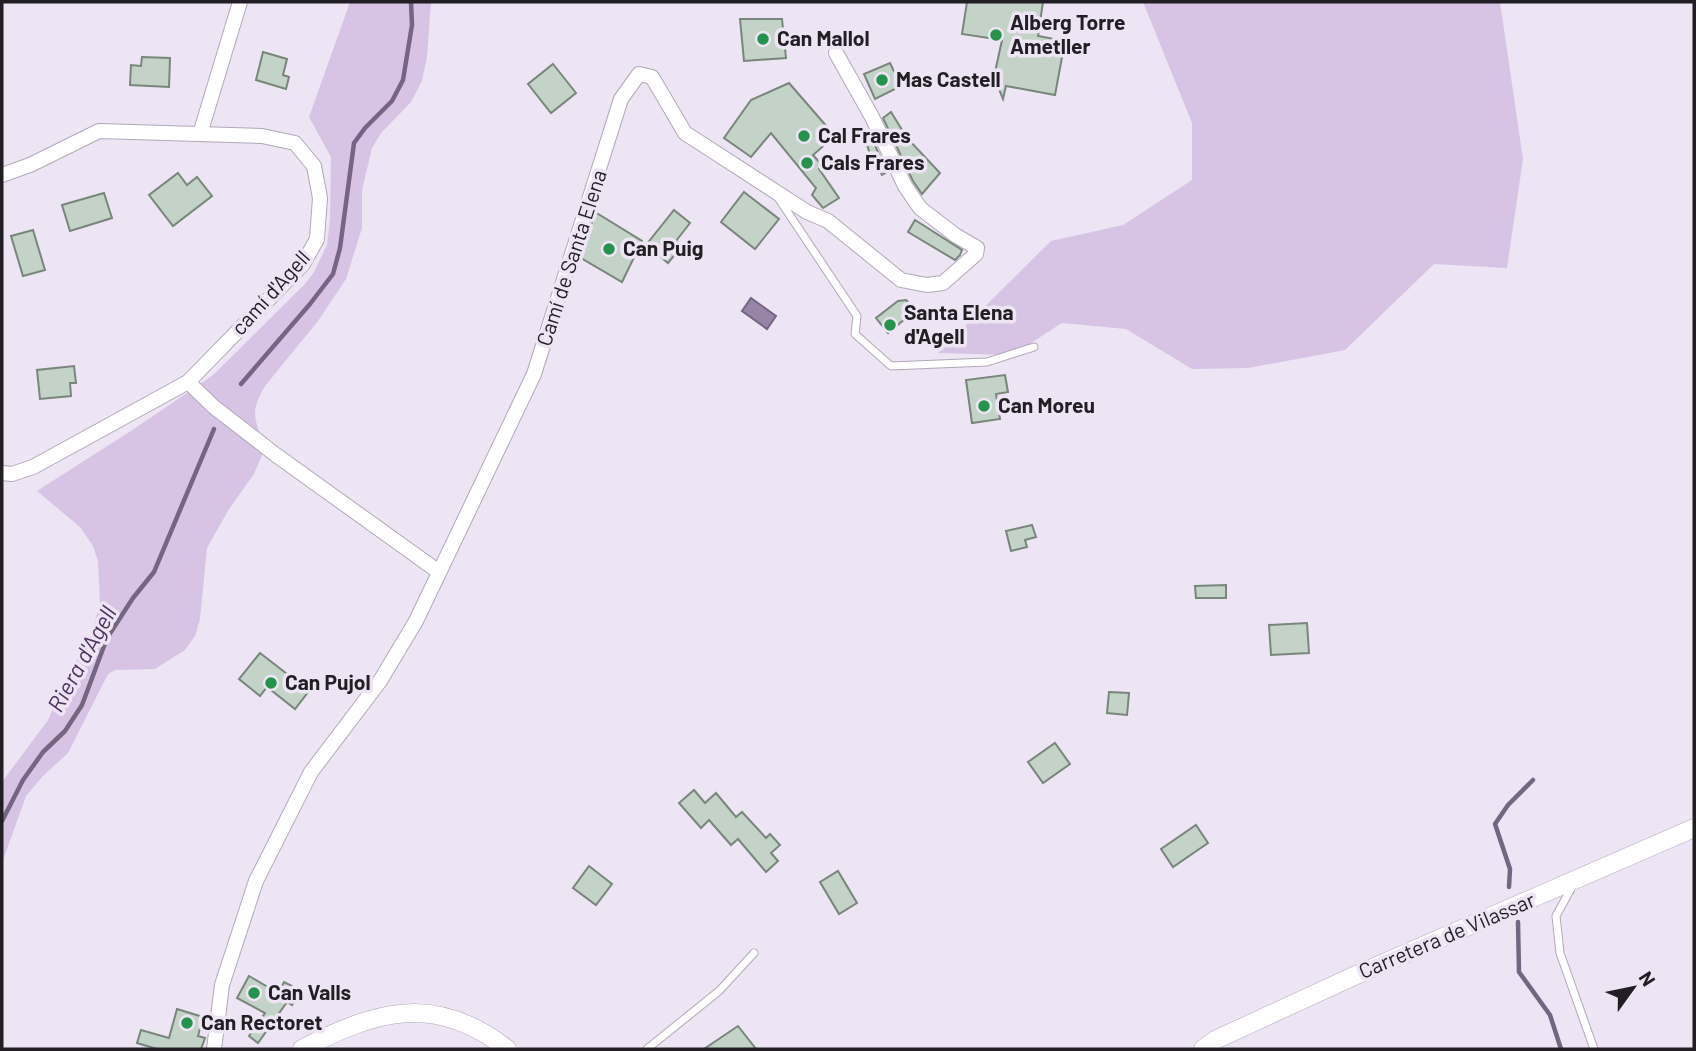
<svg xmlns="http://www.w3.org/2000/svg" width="1696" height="1051" font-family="Barlow,sans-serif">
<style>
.green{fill:#d7c4e4}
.water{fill:#9884a7;stroke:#746580;stroke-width:2}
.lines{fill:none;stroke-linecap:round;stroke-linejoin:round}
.stream{stroke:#746580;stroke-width:4.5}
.building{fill:#c4d3c7;stroke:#78867b;stroke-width:2}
.service-casing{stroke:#b2a9b8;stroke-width:9}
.minor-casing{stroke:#b2a9b8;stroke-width:16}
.tertiary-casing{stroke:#b2a9b8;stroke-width:19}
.service{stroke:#fff;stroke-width:7}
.minor{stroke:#fff;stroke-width:14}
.tertiary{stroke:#fff;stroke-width:18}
.poi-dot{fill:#25934c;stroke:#ede4f4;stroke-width:2.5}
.labels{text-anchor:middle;stroke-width:7;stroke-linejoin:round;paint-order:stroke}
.poi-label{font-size:21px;font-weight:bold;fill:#211e24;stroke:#ede4f4;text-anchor:start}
.street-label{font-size:21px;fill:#211e24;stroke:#ede4f4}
.water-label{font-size:23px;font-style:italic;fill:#4f3262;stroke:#ede4f4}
</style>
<rect width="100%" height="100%" fill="#ede4f4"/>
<!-- green -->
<g class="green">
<path d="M 350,2 L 431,2 L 427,57 L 422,81 L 411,102 L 381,133 L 372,148 L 362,190 L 362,228 L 346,279 L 318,321 L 265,386 C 248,415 256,419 265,448 L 254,474 L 229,509 L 207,548 L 200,619 L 195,636 L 185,650 L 155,669 L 115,670 L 108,674 L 68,753 L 43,776 L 26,796 L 2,863 L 2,782 L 48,720 L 67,677 L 91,636 L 100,603 L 98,561 L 93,546 L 80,527 L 37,491 L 134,429 L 213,375 L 305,284 L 314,272 L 327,245 L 330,220 L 331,157 L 309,117 Z"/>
<path d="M 1143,2 L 1500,2 L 1523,159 L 1507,268 L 1434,264 L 1345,350 L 1248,368 L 1192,369 L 1126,329 L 1062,323 L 1012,355 L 938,353 L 1051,241 L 1123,225 L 1192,180 L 1192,123 Z"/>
</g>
<!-- water -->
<path class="water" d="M 751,298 L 776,316 L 767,329 L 742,311 Z"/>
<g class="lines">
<!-- stream -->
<g class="stream">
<path d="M 241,384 L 310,304 L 333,274 L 340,248 L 354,143 L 365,128 L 392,101 L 403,80 L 412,25 L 411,2"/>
<path d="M 2,821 L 23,780 L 43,752 L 65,731 L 82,705 L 107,638 L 133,598 L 154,572 L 214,429"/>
<path d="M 1509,887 L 1510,869 L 1495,824 L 1508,805 L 1533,780"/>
<path d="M 1518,922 L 1519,972 L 1550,1015 L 1561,1049"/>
</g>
</g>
<!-- building -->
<g class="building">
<path d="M 967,2 L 1043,2 L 1038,36 L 1065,41 L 1055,95 L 1006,86 L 1003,99 L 994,77 L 1002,40 L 962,34 Z"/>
<path d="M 740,19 L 782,19 L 786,58 L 744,61 Z"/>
<path d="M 263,52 L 287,59 L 283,75 L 289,77 L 286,89 L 256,80 Z"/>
<path d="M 142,57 L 170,58 L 169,87 L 130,85 L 131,65 L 141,66 Z"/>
<path d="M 890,63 L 901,86 L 875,99 L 864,74 Z"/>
<path d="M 553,64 L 576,93 L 551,113 L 528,84 Z"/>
<path d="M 789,83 L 835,136 L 813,155 L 822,165 L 819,169 L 839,198 L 823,208 L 812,195 L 816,188 L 771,133 L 751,157 L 724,138 L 751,100 Z"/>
<path d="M 891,112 L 907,138 L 940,173 L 922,194 L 913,181 L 883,118 Z"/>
<path d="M 868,130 L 887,172 L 882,175 L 872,160 L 863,133 Z"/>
<path d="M 178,173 L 187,185 L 197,177 L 212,196 L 173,226 L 149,195 Z"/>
<path d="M 744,192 L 779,219 L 755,249 L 721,222 Z"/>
<path d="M 104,193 L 112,218 L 70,231 L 62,205 Z"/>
<path d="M 674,210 L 690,223 L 676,241 L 682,246 L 668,263 L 646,245 Z"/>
<path d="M 595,212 L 642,241 L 622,282 L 581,258 Z"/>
<path d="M 915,220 L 962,250 L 960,255 L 955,260 L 908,232 Z"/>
<path d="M 33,230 L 45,270 L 23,276 L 11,236 Z"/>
<path d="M 906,300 L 912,306 L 911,314 L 888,333 L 876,318 L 898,301 Z"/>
<path d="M 74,366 L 76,383 L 70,383 L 71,396 L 40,399 L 37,370 Z"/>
<path d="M 1005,375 L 1008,392 L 996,394 L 1000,419 L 972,423 L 966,380 Z"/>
<path d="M 1032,525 L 1036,537 L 1025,540 L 1027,547 L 1011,551 L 1006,531 Z"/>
<path d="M 1226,585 L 1226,598 L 1196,598 L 1195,586 Z"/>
<path d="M 1307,623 L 1309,653 L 1271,655 L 1269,625 Z"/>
<path d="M 260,653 L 309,691 L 295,709 L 267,687 L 260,696 L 239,679 Z"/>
<path d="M 1109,692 L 1129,693 L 1127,715 L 1107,713 Z"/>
<path d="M 1055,743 L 1070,764 L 1043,783 L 1028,762 Z"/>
<path d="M 694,790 L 705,803 L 716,793 L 736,817 L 742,812 L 766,838 L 770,834 L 780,845 L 771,853 L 778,861 L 766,872 L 738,839 L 731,845 L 709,820 L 701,828 L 679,803 Z"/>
<path d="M 1196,825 L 1208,843 L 1173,867 L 1161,849 Z"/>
<path d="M 589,866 L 612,884 L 596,905 L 573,888 Z"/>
<path d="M 838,871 L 857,903 L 839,914 L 820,882 Z"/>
<path d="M 249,976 L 278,993 L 284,982 L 300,990 L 292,1005 L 287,1002 L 258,1043 L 249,1036 L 265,1013 L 237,998 Z"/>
<path d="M 177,1009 L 203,1017 L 198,1036 L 205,1038 L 201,1049 L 157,1049 L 137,1043 L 141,1030 L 169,1038 Z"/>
<path d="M 738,1026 L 756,1049 L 704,1049 Z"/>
</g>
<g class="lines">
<!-- service casing -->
<g class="service-casing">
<g id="service">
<path d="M 779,199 L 857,316 L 855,334 L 891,366 L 987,362 L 1034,347"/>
<path d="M 1573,885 L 1556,916 L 1560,953 L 1594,1049"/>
<path d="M 647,1049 L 719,991 L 754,953"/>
</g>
</g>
<!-- minor casing -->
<g class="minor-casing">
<g id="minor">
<path d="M 200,134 L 240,2"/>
<path d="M 2,175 L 30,165 L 99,131 L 262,136 L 295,143 L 314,166 L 320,198 L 317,239 L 303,264 L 188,382 L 214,407 L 276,455 L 439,572"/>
<path d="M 2,473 L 12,474 L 33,467 L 188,382"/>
<path d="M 214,1049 L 222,985 L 256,881 L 311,772 L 380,681 L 416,621 L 534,374 L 621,99 L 639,74 L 652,77 L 685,133 L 807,212 L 828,221 L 901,280 L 927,285 L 943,283 L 976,254 L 977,248 L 955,235 L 920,208 L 905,186 L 872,117 L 836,53"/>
</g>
</g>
<!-- tertiary casing -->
<g class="tertiary-casing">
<g id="tertiary">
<path d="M 302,1049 C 376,1010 436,993 507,1049"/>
<path d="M 1203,1049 L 1215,1040 L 1354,976 L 1694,828"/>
</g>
</g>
<!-- service -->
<use href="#service" class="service"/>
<!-- minor -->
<use href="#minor" class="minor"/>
<!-- tertiary -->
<use href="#tertiary" class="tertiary"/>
</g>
<!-- markers -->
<g class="poi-dot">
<circle cx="996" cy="35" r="7"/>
<circle cx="763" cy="39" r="7"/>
<circle cx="882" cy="80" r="7"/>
<circle cx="804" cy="136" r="7"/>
<circle cx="807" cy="163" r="7"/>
<circle cx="609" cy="249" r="7"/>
<circle cx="890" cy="325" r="7"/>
<circle cx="984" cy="406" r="7"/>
<circle cx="271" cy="683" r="7"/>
<circle cx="254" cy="993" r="7"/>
<circle cx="187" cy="1023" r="7"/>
</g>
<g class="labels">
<!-- poi labels -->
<g class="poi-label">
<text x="1010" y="30">Alberg Torre<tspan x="1010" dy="24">Ametller</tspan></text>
<text x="777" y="46">Can Mallol</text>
<text x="896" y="87">Mas Castell</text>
<text x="818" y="143">Cal Frares</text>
<text x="821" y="170">Cals Frares</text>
<text x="623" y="256">Can Puig</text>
<text x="904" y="320">Santa Elena<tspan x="904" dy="24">d'Agell</tspan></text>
<text x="998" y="413">Can Moreu</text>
<text x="285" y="690">Can Pujol</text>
<text x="268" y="1000">Can Valls</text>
<text x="201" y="1030">Can Rectoret</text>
</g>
<!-- street labels -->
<g class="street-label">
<text transform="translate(572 258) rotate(-72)" y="7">Camí de Santa Elena</text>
<text transform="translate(271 293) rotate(-48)" y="7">camí d'Agell</text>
<text transform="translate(1447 936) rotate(-23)" y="7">Carretera de Vilassar</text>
</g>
<!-- water labels -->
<g class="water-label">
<text transform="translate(82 659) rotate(-61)" y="8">Riera d'Agell</text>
</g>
</g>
<!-- border -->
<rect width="1696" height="1051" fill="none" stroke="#211e24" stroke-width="7"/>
<!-- north arrow -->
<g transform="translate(1633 988) rotate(57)" stroke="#ede4f4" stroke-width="5" paint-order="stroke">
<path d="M0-5L12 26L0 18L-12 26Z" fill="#211e24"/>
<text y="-10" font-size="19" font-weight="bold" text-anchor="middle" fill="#211e24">N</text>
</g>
</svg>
